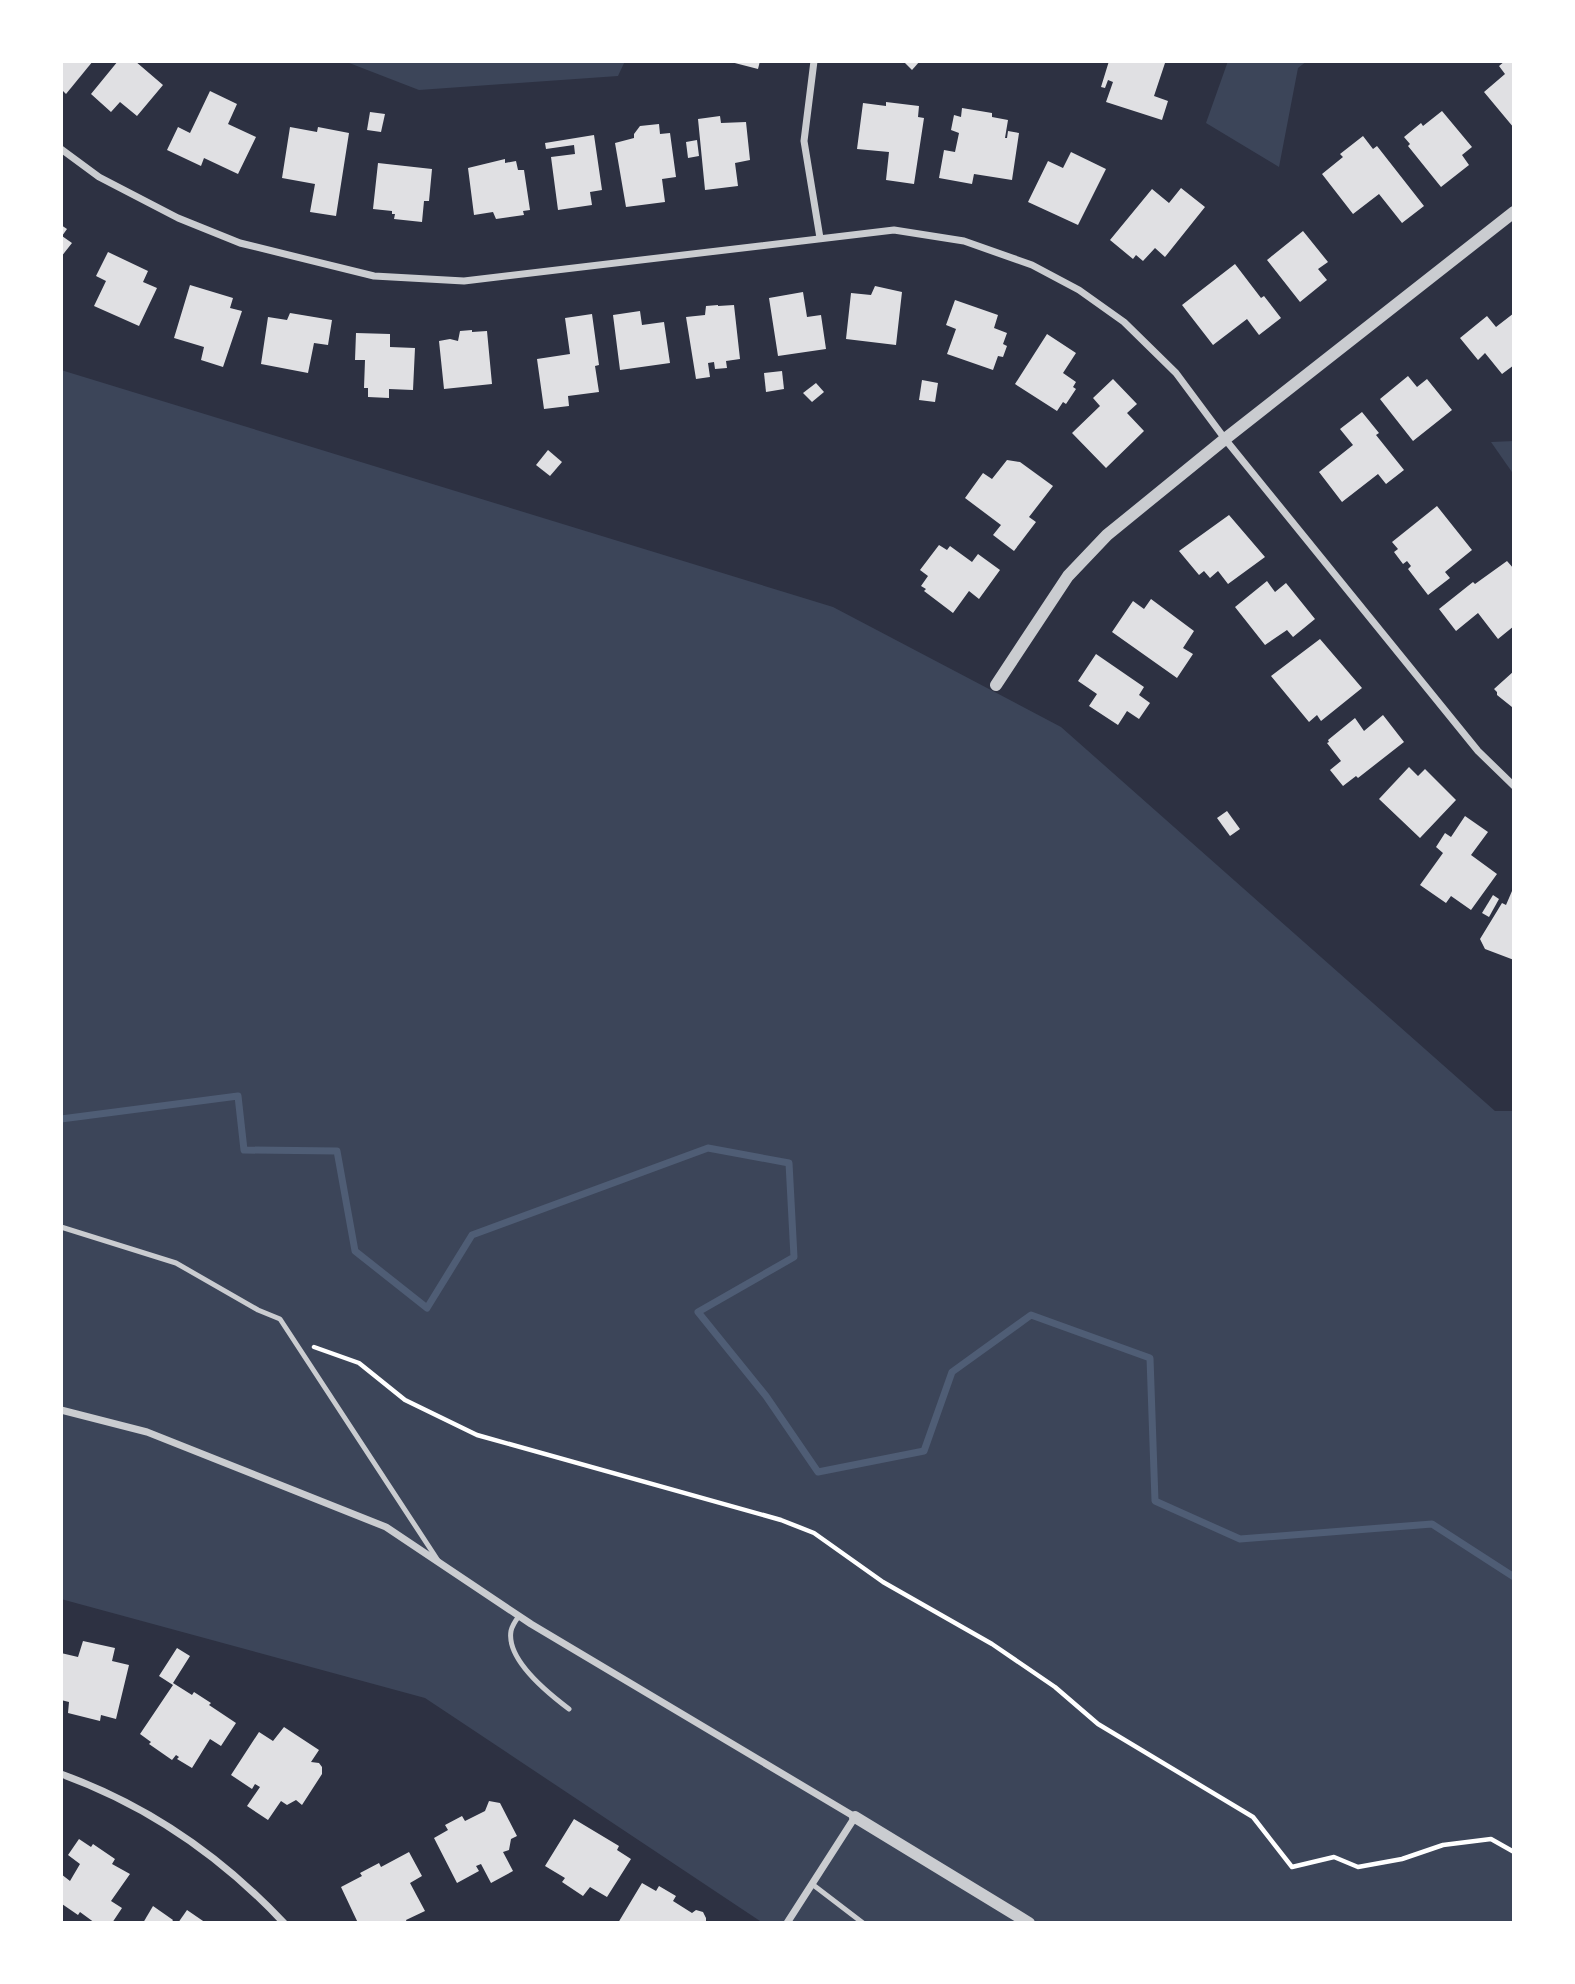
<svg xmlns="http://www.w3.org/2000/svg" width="1575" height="1984" font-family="Ubuntu,sans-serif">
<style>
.green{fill:#3c4559}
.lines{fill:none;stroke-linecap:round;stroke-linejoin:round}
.stream{stroke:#4f5d75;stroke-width:7}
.building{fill:#e0e0e3}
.path{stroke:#fff;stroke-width:4.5}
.service{stroke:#caccd0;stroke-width:5}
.minor{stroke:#caccd0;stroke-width:7}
.tertiary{stroke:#caccd0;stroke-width:12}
</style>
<rect width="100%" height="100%" fill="#2d3142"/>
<!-- green -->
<g class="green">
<path d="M 344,61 L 625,61 L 618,76 L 419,90 Z"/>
<path d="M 1228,61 L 1307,61 L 1298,68 L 1279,167 L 1206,123 Z"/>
<path d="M 61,370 L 833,607 L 1061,727 L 1495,1111 L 1514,1111 L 1514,1923 L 763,1923 L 425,1698 L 61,1599 Z"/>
<path d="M 1514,441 L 1514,475 L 1491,442 Z"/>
</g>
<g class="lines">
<!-- stream -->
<path class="stream" d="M 61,1119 L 238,1096 L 244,1150 L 337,1151 L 355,1251 L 427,1308 L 472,1235 L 708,1148 L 789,1163 L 794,1257 L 698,1312 L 766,1396 L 818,1472 L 924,1451 L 952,1372 L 1031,1315 L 1150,1358 L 1155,1501 L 1240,1539 L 1432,1524 L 1514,1577"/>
</g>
<!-- building -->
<g class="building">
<path d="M 61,61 L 93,61 L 66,94 L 61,89 Z"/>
<path d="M 118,61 L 135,61 L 163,85 L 137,116 L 120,102 L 111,112 L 91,94 Z"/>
<path d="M 727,61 L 760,61 L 758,69 Z"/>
<path d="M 903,61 L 920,61 L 912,70 Z"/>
<path d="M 1109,61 L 1165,63 L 1154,96 L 1168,101 L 1162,120 L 1106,102 L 1113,82 L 1108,80 L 1105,88 L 1101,87 Z"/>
<path d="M 1505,61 L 1514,61 L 1514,128 L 1484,92 L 1505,74 L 1499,66 Z"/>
<path d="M 210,91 L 237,104 L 228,124 L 256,137 L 238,174 L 204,158 L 201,166 L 167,150 L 178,127 L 190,133 Z"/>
<path d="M 886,102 L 919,106 L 918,117 L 924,118 L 914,184 L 886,180 L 889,152 L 857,149 L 863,103 L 886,106 Z"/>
<path d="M 962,108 L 992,113 L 992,117 L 1008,120 L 1005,138 L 1007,138 L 1008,131 L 1019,133 L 1012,180 L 974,174 L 972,184 L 939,178 L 944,150 L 955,152 L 959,133 L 951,130 L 954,115 L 961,117 Z"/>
<path d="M 1442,111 L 1472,147 L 1462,155 L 1469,165 L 1441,187 L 1408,146 L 1410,144 L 1404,137 L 1421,123 L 1423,126 Z"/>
<path d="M 370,112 L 385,114 L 381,132 L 367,130 Z"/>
<path d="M 720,116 L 721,123 L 746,122 L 750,160 L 735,163 L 738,186 L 705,190 L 698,119 Z"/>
<path d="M 659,124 L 660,134 L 670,133 L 676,177 L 662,179 L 665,202 L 626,207 L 615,143 L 634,138 L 634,134 L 640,126 Z"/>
<path d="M 290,127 L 317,132 L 318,127 L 349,133 L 336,216 L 310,212 L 315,184 L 282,178 Z"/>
<path d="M 594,135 L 602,190 L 590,192 L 592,205 L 558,210 L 551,157 L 575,154 L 574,145 L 546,149 L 545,143 Z"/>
<path d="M 1363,136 L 1373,149 L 1377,146 L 1424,206 L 1402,223 L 1379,194 L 1353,214 L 1322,174 L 1343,157 L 1340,154 Z"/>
<path d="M 697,140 L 699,156 L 688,158 L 686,142 Z"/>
<path d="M 1071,152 L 1106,169 L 1078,225 L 1028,202 L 1048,161 L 1063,168 Z"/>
<path d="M 505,159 L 505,163 L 516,161 L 518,170 L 524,170 L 530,210 L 523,211 L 524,215 L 496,219 L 493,212 L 474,215 L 468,168 Z"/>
<path d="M 378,163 L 432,169 L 429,201 L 424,201 L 422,222 L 394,219 L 395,214 L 392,214 L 392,211 L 373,209 Z"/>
<path d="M 1181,188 L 1205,207 L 1165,257 L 1155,248 L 1143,261 L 1136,255 L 1133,259 L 1110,240 L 1152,189 L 1169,203 Z"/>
<path d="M 61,225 L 67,229 L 62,236 L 72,243 L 61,257 Z"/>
<path d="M 1303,231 L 1328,262 L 1318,269 L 1327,280 L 1300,302 L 1267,260 Z"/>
<path d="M 108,252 L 148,271 L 143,282 L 157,288 L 139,326 L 94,306 L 106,281 L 96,276 Z"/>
<path d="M 1235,264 L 1261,298 L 1264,296 L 1281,318 L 1259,335 L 1247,319 L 1213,345 L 1182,305 Z"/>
<path d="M 190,285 L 233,298 L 230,308 L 242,311 L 223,367 L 201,360 L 204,347 L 174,338 Z"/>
<path d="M 875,286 L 902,292 L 896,345 L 846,339 L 851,293 L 871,295 Z"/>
<path d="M 803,292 L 807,317 L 821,315 L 826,349 L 778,356 L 769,298 Z"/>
<path d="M 955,300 L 998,315 L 994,328 L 1007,333 L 1003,344 L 1007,346 L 1003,357 L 998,356 L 993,370 L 947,354 L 956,329 L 946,325 Z"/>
<path d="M 718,305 L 718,306 L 734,305 L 740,359 L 726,361 L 727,368 L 715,369 L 714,362 L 708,363 L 710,377 L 696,379 L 686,317 L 705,315 L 706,306 Z"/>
<path d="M 640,311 L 642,325 L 664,322 L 670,363 L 620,370 L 613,315 Z"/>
<path d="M 290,313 L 332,320 L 328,345 L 314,343 L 308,373 L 261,364 L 268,317 L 287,320 Z"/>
<path d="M 1514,313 L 1514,365 L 1502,374 L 1485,353 L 1478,360 L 1460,338 L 1487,316 L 1496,327 Z"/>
<path d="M 592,314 L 599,365 L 595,366 L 599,392 L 568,396 L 569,406 L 544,409 L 537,359 L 570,354 L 565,318 Z"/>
<path d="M 472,330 L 472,332 L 487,331 L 492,384 L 444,389 L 439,341 L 450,339 L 458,341 L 460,331 Z"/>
<path d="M 356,333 L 390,334 L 390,347 L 415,348 L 413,390 L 389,389 L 389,398 L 368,397 L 368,388 L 364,388 L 365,360 L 355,360 Z"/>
<path d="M 1047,334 L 1076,353 L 1063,373 L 1076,382 L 1073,387 L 1076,389 L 1066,404 L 1063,402 L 1057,411 L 1015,384 Z"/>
<path d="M 782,371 L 784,389 L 766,392 L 764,373 Z"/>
<path d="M 1408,376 L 1417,387 L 1427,379 L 1452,410 L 1413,441 L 1380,399 Z"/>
<path d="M 1113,379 L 1137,404 L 1127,413 L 1144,431 L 1106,468 L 1072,433 L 1100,406 L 1093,398 Z"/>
<path d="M 922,380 L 938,383 L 935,402 L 919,400 Z"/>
<path d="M 816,383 L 824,392 L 812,402 L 803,393 Z"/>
<path d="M 1362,412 L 1379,433 L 1376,435 L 1404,470 L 1386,484 L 1378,474 L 1342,502 L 1319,472 L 1353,445 L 1340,429 Z"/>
<path d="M 548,450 L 562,462 L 550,476 L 536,465 Z"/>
<path d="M 1007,460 L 1020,462 L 1053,486 L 1029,517 L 1036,522 L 1014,551 L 993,535 L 1001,525 L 965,498 L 983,473 L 992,479 Z"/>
<path d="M 1437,506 L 1472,550 L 1445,572 L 1450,578 L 1428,595 L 1408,569 L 1411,566 L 1407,561 L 1403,564 L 1394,552 L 1398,549 L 1392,542 Z"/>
<path d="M 1229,515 L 1265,557 L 1228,584 L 1218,571 L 1210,578 L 1204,571 L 1199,575 L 1179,551 Z"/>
<path d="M 939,545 L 947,550 L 950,546 L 972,562 L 978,554 L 1000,570 L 979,599 L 969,591 L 953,613 L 924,591 L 926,589 L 921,586 L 928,576 L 920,570 Z"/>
<path d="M 1507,561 L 1514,569 L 1514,626 L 1498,639 L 1478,613 L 1456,631 L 1439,609 L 1473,582 L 1475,584 Z"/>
<path d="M 1267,581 L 1275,592 L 1286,583 L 1315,619 L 1293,637 L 1287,630 L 1265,645 L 1235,607 Z"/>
<path d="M 1151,599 L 1194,631 L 1183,648 L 1193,654 L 1177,678 L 1112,632 L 1133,601 L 1144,609 Z"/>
<path d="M 1320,639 L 1362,688 L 1321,721 L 1317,715 L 1309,722 L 1271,676 Z"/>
<path d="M 1096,654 L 1144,687 L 1139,695 L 1150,703 L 1139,719 L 1127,711 L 1118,725 L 1089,706 L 1097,694 L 1078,681 Z"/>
<path d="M 1514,671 L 1514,706 L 1512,707 L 1497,695 L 1497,692 L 1494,689 Z"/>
<path d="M 1383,715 L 1404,742 L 1358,778 L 1356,776 L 1343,786 L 1330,770 L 1341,761 L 1327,743 L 1329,742 L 1328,740 L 1355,718 L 1364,731 Z"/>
<path d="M 1409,767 L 1418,776 L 1425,769 L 1456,800 L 1420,838 L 1379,799 Z"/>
<path d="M 1227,811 L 1240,829 L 1230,836 L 1217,818 Z"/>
<path d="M 1465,816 L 1488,832 L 1471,855 L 1497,874 L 1471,910 L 1451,896 L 1446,903 L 1420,885 L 1443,853 L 1436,847 L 1445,833 L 1451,837 Z"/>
<path d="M 1512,891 L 1514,892 L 1514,960 L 1485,949 L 1480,939 L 1502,903 L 1506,905 Z"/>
<path d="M 1493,895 L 1499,899 L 1489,917 L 1482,913 Z"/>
<path d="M 83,1641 L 115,1648 L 112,1661 L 129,1665 L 116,1719 L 101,1715 L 100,1721 L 68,1713 L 69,1702 L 61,1700 L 61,1653 L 78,1657 Z"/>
<path d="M 177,1648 L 190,1656 L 173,1683 L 192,1695 L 194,1692 L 211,1703 L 209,1705 L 236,1723 L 221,1746 L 210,1739 L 192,1768 L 177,1759 L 179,1757 L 176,1755 L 172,1760 L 149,1744 L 151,1742 L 140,1734 L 173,1685 L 159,1676 Z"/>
<path d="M 284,1727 L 319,1750 L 311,1762 L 319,1763 L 322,1767 L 322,1774 L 302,1805 L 296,1800 L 287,1805 L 281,1801 L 268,1820 L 247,1806 L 260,1787 L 255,1784 L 252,1789 L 231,1775 L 259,1732 L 273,1741 Z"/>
<path d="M 489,1801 L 500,1803 L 517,1836 L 511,1839 L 509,1850 L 503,1852 L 513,1871 L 491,1883 L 481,1864 L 476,1866 L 479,1871 L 457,1883 L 434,1838 L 448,1830 L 445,1825 L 462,1816 L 465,1821 L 485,1811 Z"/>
<path d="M 574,1819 L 619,1846 L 617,1850 L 631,1859 L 607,1897 L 590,1887 L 583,1896 L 562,1882 L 565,1878 L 545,1866 Z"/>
<path d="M 79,1839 L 91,1847 L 93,1844 L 115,1859 L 112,1864 L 130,1874 L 111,1901 L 122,1908 L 112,1923 L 95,1923 L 80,1912 L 78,1915 L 62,1904 L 61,1874 L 70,1881 L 80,1864 L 68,1855 Z"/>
<path d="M 409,1852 L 422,1876 L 410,1883 L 425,1911 L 406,1920 L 407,1923 L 358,1923 L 341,1887 L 362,1876 L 360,1873 L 379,1863 L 381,1867 Z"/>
<path d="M 642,1883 L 656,1891 L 659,1886 L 676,1896 L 673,1901 L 692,1913 L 696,1910 L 703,1912 L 706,1918 L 706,1923 L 618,1923 Z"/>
<path d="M 153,1906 L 173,1920 L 171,1923 L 143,1923 Z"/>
<path d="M 187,1910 L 206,1923 L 178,1923 Z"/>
</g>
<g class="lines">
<!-- path -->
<path class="path" d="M 314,1347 L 359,1363 L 405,1400 L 477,1435 L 781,1520 L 814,1533 L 883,1582 L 992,1644 L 1055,1687 L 1098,1724 L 1253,1817 L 1292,1867 L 1334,1857 L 1358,1867 L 1402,1859 L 1443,1845 L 1491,1839 L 1514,1852"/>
<!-- service -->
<g class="service">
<path d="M 61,1227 L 176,1263 L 258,1310 L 280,1319 L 439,1562"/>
<path d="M 519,1616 C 516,1620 512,1626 511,1631 C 506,1660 549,1694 569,1709"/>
<path d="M 812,1884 L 863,1923"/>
</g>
<!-- minor -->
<g class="minor">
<path d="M 814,61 L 804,141 L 820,238"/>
<path d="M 61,149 L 99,177 L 178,218 L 240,243 L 374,276 L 464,281 L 894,230 L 964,241 L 1032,265 L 1079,290 L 1124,322 L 1176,373 L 1225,439 L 1478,751 L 1514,786"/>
<path d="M 61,1410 L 147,1432 L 386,1527 L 531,1624 L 855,1817 L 787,1923"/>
<path d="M 61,1774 C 147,1805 222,1857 284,1923"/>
</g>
<!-- tertiary -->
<g class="tertiary">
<path d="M 996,685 L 1068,576 L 1107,535 L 1225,439 L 1514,212"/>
<path d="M 855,1817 L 1029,1923"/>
</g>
</g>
<!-- border -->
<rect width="1575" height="1984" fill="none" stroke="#ffffff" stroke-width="126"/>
</svg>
